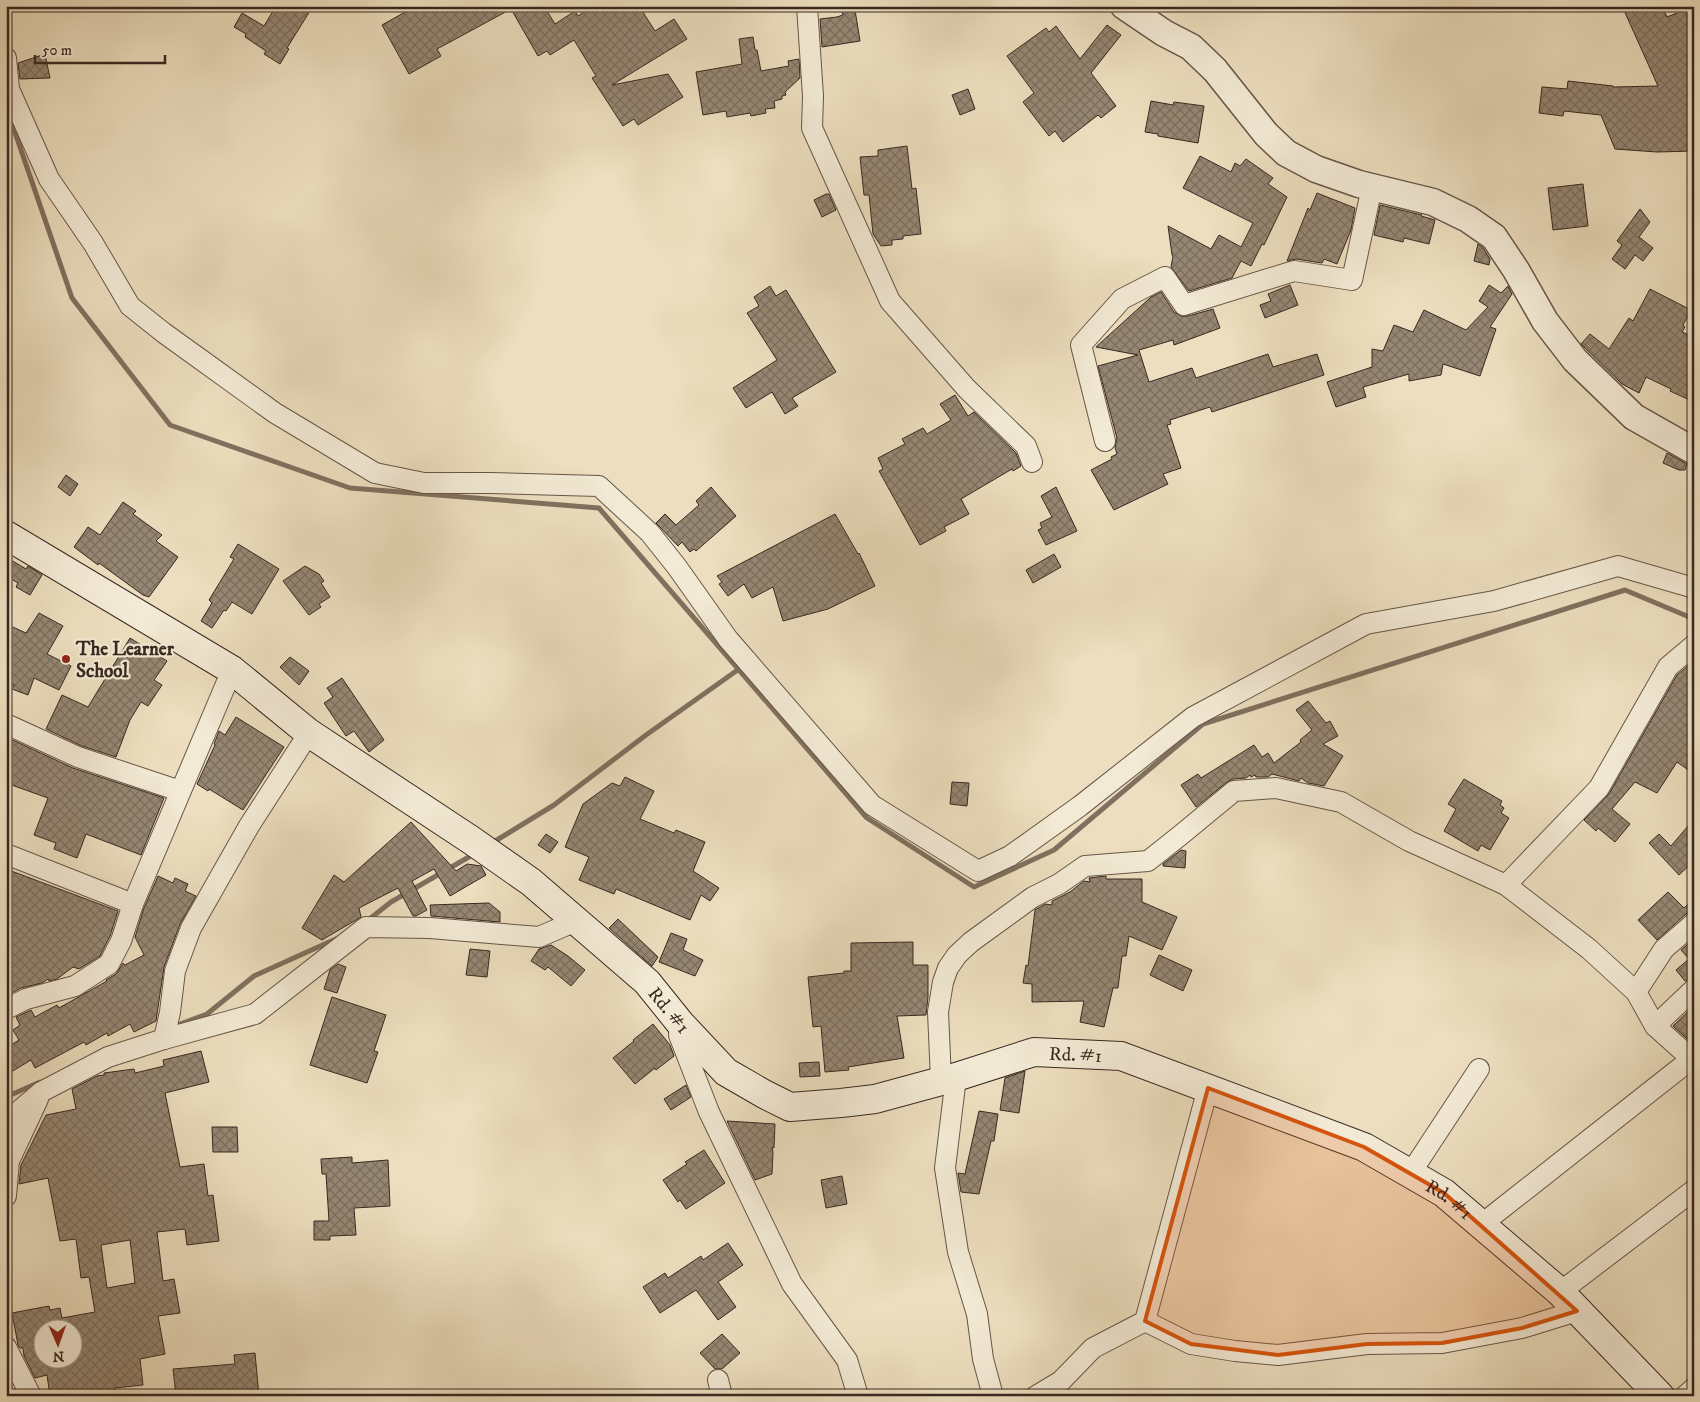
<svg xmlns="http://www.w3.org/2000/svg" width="1700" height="1402" font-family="'IM FELL DW Pica',serif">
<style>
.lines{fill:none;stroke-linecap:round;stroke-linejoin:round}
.stream{stroke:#80705f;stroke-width:5}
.building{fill:url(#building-cross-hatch);stroke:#392821;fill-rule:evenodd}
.minor-casing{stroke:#665648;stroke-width:22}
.tertiary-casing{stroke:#665648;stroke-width:29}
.secondary-casing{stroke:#392821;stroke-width:30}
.minor{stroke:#f3ead5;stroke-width:20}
.tertiary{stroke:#f3ead5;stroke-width:26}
.secondary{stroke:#f3ead5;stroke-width:28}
.marked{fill:#d6540e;fill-opacity:0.2;stroke:#d6540e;stroke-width:4;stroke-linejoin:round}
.poi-dot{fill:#8f2418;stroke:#f3ead5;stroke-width:2}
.labels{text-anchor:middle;stroke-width:4.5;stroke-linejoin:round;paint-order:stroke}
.poi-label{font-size:19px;font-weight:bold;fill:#392821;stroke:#f3ead5;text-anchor:start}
.street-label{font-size:19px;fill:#392821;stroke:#f3ead5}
</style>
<defs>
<pattern id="building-cross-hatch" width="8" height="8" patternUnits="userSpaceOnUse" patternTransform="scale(1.25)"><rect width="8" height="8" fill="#968773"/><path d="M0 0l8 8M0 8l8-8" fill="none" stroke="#7b6e5e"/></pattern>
</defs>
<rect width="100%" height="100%" fill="#ecdebe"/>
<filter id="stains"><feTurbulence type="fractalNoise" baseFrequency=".004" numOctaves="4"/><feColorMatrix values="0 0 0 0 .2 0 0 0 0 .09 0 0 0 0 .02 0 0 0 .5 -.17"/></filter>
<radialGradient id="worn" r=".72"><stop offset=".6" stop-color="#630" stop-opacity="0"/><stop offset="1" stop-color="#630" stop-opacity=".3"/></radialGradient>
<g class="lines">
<!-- stream -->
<g class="stream">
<path d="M 10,113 L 11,121 L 72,298 L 170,425 L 350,488 L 599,508 L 867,818 L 974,887 L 1054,850 L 1203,724 L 1625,590 L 1694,619"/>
<path d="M 492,843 L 554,805 L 646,735 L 739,669"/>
<path d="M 367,921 L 391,902 L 474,854"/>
<path d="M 175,1026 L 207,1014 L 254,976 L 338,938"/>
<path d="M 6,1097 L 40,1082"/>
</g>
</g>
<!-- building -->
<g class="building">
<path d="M 276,6 L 313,6 L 287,48 L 289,49 L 280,64 L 264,54 L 266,51 L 245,37 L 246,34 L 234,27 L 242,13 L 264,26 Z"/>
<path d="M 416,6 L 544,6 L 555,24 L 575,11 L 578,16 L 593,6 L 639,6 L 655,31 L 674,19 L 687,39 L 612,85 L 668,74 L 683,97 L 638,125 L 634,119 L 623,126 L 592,78 L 596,76 L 574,40 L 550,55 L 547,51 L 538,56 L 511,9 L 437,49 L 441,56 L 409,74 L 382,25 Z"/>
<path d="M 1622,6 L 1662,6 L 1667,17 L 1694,6 L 1694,151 L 1657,152 L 1615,149 L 1601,115 L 1564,111 L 1563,116 L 1539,113 L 1542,87 L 1567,89 L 1568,81 L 1613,86 L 1613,87 L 1658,86 Z"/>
<path d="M 855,10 L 860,41 L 822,47 L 820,19 L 837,17 L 843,15 L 842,12 Z"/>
<path d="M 1107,25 L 1121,35 L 1091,73 L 1116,106 L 1101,118 L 1098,115 L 1063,142 L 1055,131 L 1049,136 L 1023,102 L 1034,93 L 1007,56 L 1046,28 L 1049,32 L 1056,26 L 1080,59 Z"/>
<path d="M 753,37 L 755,50 L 757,50 L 761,71 L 789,66 L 788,61 L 799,59 L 800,78 L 785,92 L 786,95 L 782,96 L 782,99 L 774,101 L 775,108 L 765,109 L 766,113 L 751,116 L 750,113 L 727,117 L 726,111 L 703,115 L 696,72 L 742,64 L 739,39 Z"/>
<path d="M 45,54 L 50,78 L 20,79 L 18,63 Z"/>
<path d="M 968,89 L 975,109 L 960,115 L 952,95 Z"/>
<path d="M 1151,101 L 1173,105 L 1174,102 L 1204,106 L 1198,143 L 1158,136 L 1158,134 L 1145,132 Z"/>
<path d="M 907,146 L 912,189 L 916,188 L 921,234 L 903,236 L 903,239 L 892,240 L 892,245 L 881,246 L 873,234 L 869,195 L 864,195 L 860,157 L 878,156 L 878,150 Z"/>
<path d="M 1200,156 L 1231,172 L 1235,163 L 1240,166 L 1246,159 L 1273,178 L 1268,184 L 1287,197 L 1264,245 L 1262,244 L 1251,266 L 1241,261 L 1232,278 L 1189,291 L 1171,267 L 1173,256 L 1172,255 L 1168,226 L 1211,249 L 1219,235 L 1241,247 L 1253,223 L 1183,188 Z"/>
<path d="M 1583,184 L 1588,226 L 1553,230 L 1548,188 Z"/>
<path d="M 1317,193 L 1355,208 L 1351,230 L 1337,264 L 1324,259 L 1322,263 L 1296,259 L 1287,261 L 1308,208 L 1310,210 Z"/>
<path d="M 826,194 L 829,194 L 836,210 L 822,217 L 814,200 Z"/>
<path d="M 1380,205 L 1422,215 L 1421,216 L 1435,220 L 1429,244 L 1404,238 L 1403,242 L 1374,235 Z"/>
<path d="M 1640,209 L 1650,222 L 1639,237 L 1653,248 L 1643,261 L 1635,255 L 1625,269 L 1612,259 L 1622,245 L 1617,241 Z"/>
<path d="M 1478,244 L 1483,248 L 1490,259 L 1489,265 L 1474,261 Z"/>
<path d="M 1290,285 L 1298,305 L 1265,318 L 1260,305 L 1271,301 L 1268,294 Z"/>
<path d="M 1489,285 L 1501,293 L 1508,286 L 1512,294 L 1490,327 L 1496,329 L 1480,376 L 1443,364 L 1441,375 L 1409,381 L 1409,374 L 1363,387 L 1366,397 L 1336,407 L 1327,382 L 1372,367 L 1372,349 L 1383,351 L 1394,325 L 1413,332 L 1424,310 L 1466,330 L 1488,307 L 1479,301 Z"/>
<path d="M 770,286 L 776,296 L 786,290 L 836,372 L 792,398 L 798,406 L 785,414 L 772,392 L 746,408 L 733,388 L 777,360 L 747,313 L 759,306 L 754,297 Z"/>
<path d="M 1650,289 L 1691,310 L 1683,325 L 1685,327 L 1682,332 L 1694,337 L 1694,402 L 1670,391 L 1671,389 L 1646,377 L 1639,393 L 1622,384 L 1581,344 L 1590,334 L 1609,349 L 1629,318 L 1633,321 Z"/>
<path d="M 1161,292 L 1174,312 L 1181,316 L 1188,316 L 1213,309 L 1220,328 L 1174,345 L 1173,340 L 1139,350 L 1149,382 L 1192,368 L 1196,378 L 1268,354 L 1273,367 L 1317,354 L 1324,375 L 1212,412 L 1210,407 L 1170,420 L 1171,424 L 1167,425 L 1181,468 L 1163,474 L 1168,484 L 1114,510 L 1091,470 L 1112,459 L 1111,457 L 1117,454 L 1115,447 L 1117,438 L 1098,366 L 1138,355 L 1096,347 L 1151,297 Z"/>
<path d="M 955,395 L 968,416 L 974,412 L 1016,453 L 1021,466 L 1013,471 L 1012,469 L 961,499 L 969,514 L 944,527 L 946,531 L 920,545 L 879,471 L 883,469 L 878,458 L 905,444 L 902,439 L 923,428 L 927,434 L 951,420 L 940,404 Z"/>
<path d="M 1667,453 L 1687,464 L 1685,470 L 1679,470 L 1663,463 Z"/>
<path d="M 66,475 L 78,484 L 70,496 L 58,487 Z"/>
<path d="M 711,487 L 736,516 L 696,551 L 694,549 L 690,552 L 682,542 L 678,546 L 656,523 L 665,514 L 676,525 L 699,505 L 696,501 Z"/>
<path d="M 1056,487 L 1077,531 L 1046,545 L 1038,530 L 1042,528 L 1040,523 L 1052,517 L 1041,496 Z"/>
<path d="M 123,502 L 136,511 L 133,514 L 162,535 L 156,541 L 178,557 L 149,597 L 143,595 L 99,563 L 98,565 L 74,547 L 88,527 L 100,535 Z"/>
<path d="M 835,514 L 858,554 L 859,553 L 875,586 L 828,609 L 783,621 L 773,587 L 752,598 L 744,584 L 728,596 L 719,584 L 722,582 L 717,576 Z"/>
<path d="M 238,544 L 279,569 L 252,614 L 232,602 L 226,611 L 224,610 L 212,628 L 201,621 L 212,603 L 209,600 L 234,559 L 230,557 Z"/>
<path d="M 1054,554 L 1061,567 L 1033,583 L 1026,570 Z"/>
<path d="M 6,557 L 26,569 L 28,566 L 42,575 L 30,595 L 16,587 L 18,583 L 6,576 Z"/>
<path d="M 305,566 L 319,574 L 324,581 L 321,583 L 330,597 L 319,604 L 321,607 L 309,615 L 283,581 Z"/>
<path d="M 39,613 L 63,626 L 47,654 L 71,666 L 59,690 L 34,678 L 28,695 L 12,689 L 14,685 L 6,682 L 6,624 L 26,633 Z"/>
<path d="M 130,638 L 167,661 L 154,680 L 162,685 L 148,706 L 141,702 L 130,720 L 116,757 L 82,746 L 46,729 L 62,695 L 88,707 Z"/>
<path d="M 290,657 L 309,671 L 299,685 L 280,667 Z"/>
<path d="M 1689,665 L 1694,668 L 1694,774 L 1677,762 L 1657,793 L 1635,782 L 1612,809 L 1630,824 L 1615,842 L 1598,828 L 1596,831 L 1584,820 L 1609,794 L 1677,675 Z"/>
<path d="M 342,678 L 384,740 L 369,752 L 354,731 L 346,736 L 324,703 L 333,697 L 327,688 Z"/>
<path d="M 1308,701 L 1326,723 L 1330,721 L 1338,736 L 1323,744 L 1343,756 L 1324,786 L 1308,783 L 1301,778 L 1299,781 L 1272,774 L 1268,777 L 1256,777 L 1255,775 L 1251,777 L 1250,775 L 1246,778 L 1233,779 L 1227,782 L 1196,807 L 1181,785 L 1198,774 L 1201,778 L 1254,745 L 1262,757 L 1268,753 L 1274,763 L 1301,742 L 1300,740 L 1312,730 L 1296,710 Z"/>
<path d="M 236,717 L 284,747 L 243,810 L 209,789 L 208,791 L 197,784 L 215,745 L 214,744 L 219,731 L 225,735 Z"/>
<path d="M 6,737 L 73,768 L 164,798 L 141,855 L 86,834 L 77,858 L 54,849 L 56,843 L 34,835 L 48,798 L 6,783 Z"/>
<path d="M 625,777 L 654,791 L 640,819 L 674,833 L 676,830 L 705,842 L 693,871 L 719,888 L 710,901 L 701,895 L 690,920 L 616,889 L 614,894 L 579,880 L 589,857 L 565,847 L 583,804 L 612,783 L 620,786 Z"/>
<path d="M 1464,779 L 1502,801 L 1500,805 L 1504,808 L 1501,813 L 1509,818 L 1490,850 L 1481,845 L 1478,851 L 1444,831 L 1456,809 L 1448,804 Z"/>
<path d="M 952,782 L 969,783 L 967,806 L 950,804 Z"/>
<path d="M 1694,819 L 1694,861 L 1679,875 L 1649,843 L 1659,834 L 1671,846 Z"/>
<path d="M 411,822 L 456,871 L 467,864 L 481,866 L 486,875 L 450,896 L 434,869 L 412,881 L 427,910 L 416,916 L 413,916 L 398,888 L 359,908 L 361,917 L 322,940 L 302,928 L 334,875 L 344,882 Z"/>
<path d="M 546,834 L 558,842 L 550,853 L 538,845 Z"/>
<path d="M 1181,850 L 1186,851 L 1185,868 L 1163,866 L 1163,864 Z"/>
<path d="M 6,869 L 118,911 L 110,936 L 100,956 L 79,969 L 73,967 L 57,979 L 49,981 L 48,979 L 42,983 L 21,988 L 6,996 Z"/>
<path d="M 158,876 L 173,883 L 175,878 L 188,884 L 185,891 L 196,896 L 180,924 L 164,967 L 156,1021 L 134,1032 L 130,1024 L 108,1036 L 107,1033 L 86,1045 L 84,1042 L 35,1068 L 31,1060 L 6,1075 L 6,1048 L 19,1040 L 13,1030 L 20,1025 L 16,1017 L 31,1010 L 35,1017 L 57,1005 L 59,1008 L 107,981 L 106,980 L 116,974 L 123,963 L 125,965 L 144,955 L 135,937 L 144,908 Z"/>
<path d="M 1106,876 L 1106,879 L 1142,879 L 1142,902 L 1177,917 L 1162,950 L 1129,936 L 1126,956 L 1122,956 L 1118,988 L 1113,988 L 1104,1027 L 1080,1022 L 1084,1001 L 1032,1002 L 1032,984 L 1023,983 L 1026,965 L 1028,966 L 1035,910 L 1045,904 L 1052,905 L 1052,901 L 1070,892 L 1084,881 L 1090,882 L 1089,878 Z"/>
<path d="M 1668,892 L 1684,908 L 1694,899 L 1694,911 L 1686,914 L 1657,940 L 1638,920 Z"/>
<path d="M 489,903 L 500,912 L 500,922 L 431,916 L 430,905 Z"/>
<path d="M 618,919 L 658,957 L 652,966 L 609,928 Z"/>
<path d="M 671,933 L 687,939 L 683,950 L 703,960 L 695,976 L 659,962 Z"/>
<path d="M 1694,939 L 1694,977 L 1685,981 L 1676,970 L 1689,959 L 1681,950 Z"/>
<path d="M 913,942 L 913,965 L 928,965 L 928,997 L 926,1015 L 897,1016 L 904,1058 L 848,1067 L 849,1070 L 825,1072 L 821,1026 L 813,1027 L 808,977 L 844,973 L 844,971 L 851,971 L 851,943 Z"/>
<path d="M 551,945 L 568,956 L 585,970 L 571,986 L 548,967 L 545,970 L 531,961 L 539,949 Z"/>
<path d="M 470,949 L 490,951 L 487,977 L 466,975 Z"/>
<path d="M 1159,955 L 1192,970 L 1183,991 L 1150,975 Z"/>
<path d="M 338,964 L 346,967 L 337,993 L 324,989 L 330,970 Z"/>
<path d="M 332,997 L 386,1015 L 374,1051 L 378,1052 L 367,1083 L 310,1065 Z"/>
<path d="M 1694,1006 L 1694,1045 L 1673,1026 Z"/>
<path d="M 653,1024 L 670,1045 L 674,1056 L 656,1070 L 655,1068 L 635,1084 L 613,1058 L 634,1041 L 633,1040 Z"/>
<path d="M 201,1051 L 209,1082 L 165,1093 L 180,1167 L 204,1164 L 208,1196 L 213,1195 L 219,1241 L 187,1245 L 185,1229 L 157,1232 L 163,1281 L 174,1279 L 180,1313 L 158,1316 L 165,1354 L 140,1359 L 143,1385 L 115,1388 L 117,1396 L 50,1396 L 47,1375 L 35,1378 L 24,1356 L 23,1348 L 20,1348 L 18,1345 L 12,1313 L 49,1306 L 50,1310 L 60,1308 L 62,1318 L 95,1312 L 89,1277 L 81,1278 L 76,1239 L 60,1241 L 48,1178 L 19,1184 L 21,1165 L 46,1115 L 76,1109 L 72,1089 L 97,1076 L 104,1075 L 104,1073 L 134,1069 L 135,1073 L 164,1066 L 163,1060 ZM 130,1240 L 135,1283 L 107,1288 L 101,1245 ZM 42,1330 L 72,1330 L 72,1360 L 42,1360 Z"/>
<path d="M 819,1062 L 820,1076 L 800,1077 L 799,1063 Z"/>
<path d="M 1025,1071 L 1019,1113 L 1000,1110 L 1005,1078 Z"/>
<path d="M 686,1085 L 691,1097 L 671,1110 L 664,1099 Z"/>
<path d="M 979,1111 L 998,1114 L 994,1141 L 991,1141 L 979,1194 L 961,1192 L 958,1173 L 965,1174 Z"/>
<path d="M 727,1121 L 775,1124 L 774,1148 L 772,1147 L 773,1152 L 772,1174 L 755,1180 Z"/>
<path d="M 212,1127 L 237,1127 L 238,1152 L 213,1152 Z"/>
<path d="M 704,1150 L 725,1183 L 686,1209 L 680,1200 L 678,1202 L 663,1180 L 687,1164 L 685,1162 Z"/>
<path d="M 352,1157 L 352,1163 L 388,1160 L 390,1206 L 354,1208 L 356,1235 L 330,1236 L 330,1240 L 314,1240 L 314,1221 L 329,1221 L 326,1174 L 322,1174 L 321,1159 Z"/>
<path d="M 842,1176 L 847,1204 L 826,1208 L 821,1180 Z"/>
<path d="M 728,1243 L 743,1265 L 718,1282 L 736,1307 L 718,1320 L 696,1290 L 660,1313 L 643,1287 L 665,1273 L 668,1278 L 701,1256 L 703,1260 Z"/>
<path d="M 722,1334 L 740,1353 L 722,1369 L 715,1369 L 700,1353 Z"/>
<path d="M 255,1353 L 259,1396 L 176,1396 L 173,1369 L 235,1364 L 234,1355 Z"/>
</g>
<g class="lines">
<!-- minor casing -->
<g class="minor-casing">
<g id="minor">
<path d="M 807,6 L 813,96 L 812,128 L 890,301 L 967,389 L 1026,446 L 1032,462"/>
<path d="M 6,58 L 9,89 L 49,179 L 93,243 L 130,306 L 164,333 L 275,413 L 375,473 L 424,483 L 490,483 L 599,486 L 650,533 L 677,567 L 728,639 L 872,805 L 978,871 L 1010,856 L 1080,806 L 1193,717 L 1366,624 L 1494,601 L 1618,566 L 1694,588"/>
<path d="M 1105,441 L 1081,345 L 1122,299 L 1165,277 L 1184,305 L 1294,271 L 1352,280 L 1372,187"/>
<path d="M 6,724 L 78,757 L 180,791"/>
<path d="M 6,854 L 133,904"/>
<path d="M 1506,885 L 1599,788 L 1668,667 L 1694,645"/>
<path d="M 1636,992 L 1664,949 L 1694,923"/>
<path d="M 6,1009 L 26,999 L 75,986 L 109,964 L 121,941 L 133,904 L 232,670"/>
<path d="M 680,1023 L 679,1035 L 709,1112 L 792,1284 L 847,1360 L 858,1396"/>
<path d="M 1655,1026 L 1694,989"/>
<path d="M 164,1039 L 170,1012 L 175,971 L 191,928 L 249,826 L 309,733"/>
<path d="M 956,1077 L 945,1168 L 958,1252 L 977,1314 L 983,1359 L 993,1396"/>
<path d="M 941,1080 L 938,1012 L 943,982 L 948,968 L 957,955 L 971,942 L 1033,897 L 1059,884 L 1085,866 L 1148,861 L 1182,834 L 1234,791 L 1276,788 L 1341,802 L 1409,841 L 1506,885 L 1589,949 L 1636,992 L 1655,1026 L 1694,1061"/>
<path d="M 6,1122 L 41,1092 L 108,1057 L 164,1039 L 255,1014 L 366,927 L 430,928 L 539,937 L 576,921"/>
<path d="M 1410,1174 L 1479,1069"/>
<path d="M 6,1196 L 9,1161 L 38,1099"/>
<path d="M 1482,1224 L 1694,1057"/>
<path d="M 1560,1292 L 1694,1190"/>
<path d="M 1145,1321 L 1191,1344 L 1235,1351 L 1278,1355 L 1367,1344 L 1442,1343 L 1522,1328 L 1577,1311"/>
<path d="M 6,1347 L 31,1396"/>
<path d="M 718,1380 L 722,1396"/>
<path d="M 1036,1396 L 1061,1381 L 1093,1348 L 1145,1321 L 1208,1088"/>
<path d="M 1685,1396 L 1694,1388"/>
</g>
</g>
<!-- tertiary casing -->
<g class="tertiary-casing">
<path id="tertiary" d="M 1124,6 L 1164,33 L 1191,47 L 1215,70 L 1266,134 L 1286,153 L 1316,169 L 1359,184 L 1433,202 L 1468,219 L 1494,237 L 1516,270 L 1545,321 L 1575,360 L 1634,417 L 1694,451"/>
</g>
<!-- secondary casing -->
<g class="secondary-casing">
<g id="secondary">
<path id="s1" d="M 6,535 L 232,670 L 309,733 L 471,840 L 531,882 L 647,982 L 680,1023 L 726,1072 L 764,1094 L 790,1107 L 841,1103 L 875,1099 L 956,1077 L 1034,1052 L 1121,1056 L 1364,1147 L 1444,1193 L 1560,1292 L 1660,1396"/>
</g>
</g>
<!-- minor -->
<use href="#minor" class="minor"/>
<!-- tertiary -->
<use href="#tertiary" class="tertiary"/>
<!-- secondary -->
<use href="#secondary" class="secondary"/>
</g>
<!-- marked area -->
<path class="marked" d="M 1208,1088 L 1364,1147 L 1444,1193 L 1577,1311 L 1522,1328 L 1442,1343 L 1367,1344 L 1278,1355 L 1191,1344 L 1145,1321 Z"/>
<!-- markers -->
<circle class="poi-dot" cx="66" cy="659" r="5"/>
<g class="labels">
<!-- poi labels -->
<g class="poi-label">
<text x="76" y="655">The Learner<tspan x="76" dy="22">School</tspan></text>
</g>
<!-- street labels -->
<g class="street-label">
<text dy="7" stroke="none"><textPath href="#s1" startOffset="819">Rd. #1</textPath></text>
<text dy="7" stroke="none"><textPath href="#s1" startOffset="1269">Rd. #1</textPath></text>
<text dy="7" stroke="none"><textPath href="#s1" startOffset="1674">Rd. #1</textPath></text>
</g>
</g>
<!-- margin -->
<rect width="1700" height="1402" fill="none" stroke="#ecdebe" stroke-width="25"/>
<rect x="8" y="8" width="1685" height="1387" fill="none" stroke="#392821" stroke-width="2.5"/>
<rect x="12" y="12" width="1675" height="1377" fill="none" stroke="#392821"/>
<!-- north arrow -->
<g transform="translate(58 1344) rotate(178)"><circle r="24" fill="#f3ead5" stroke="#a99c8d"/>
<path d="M0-4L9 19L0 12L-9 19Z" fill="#8f2418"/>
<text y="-8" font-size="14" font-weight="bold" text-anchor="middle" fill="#392821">N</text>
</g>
<!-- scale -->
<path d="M35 55v8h130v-8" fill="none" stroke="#392821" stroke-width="2.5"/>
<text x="42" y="55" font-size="15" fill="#392821" stroke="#f3ead5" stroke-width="4" paint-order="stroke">50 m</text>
<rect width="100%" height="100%" filter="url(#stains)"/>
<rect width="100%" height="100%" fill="url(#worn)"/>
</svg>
